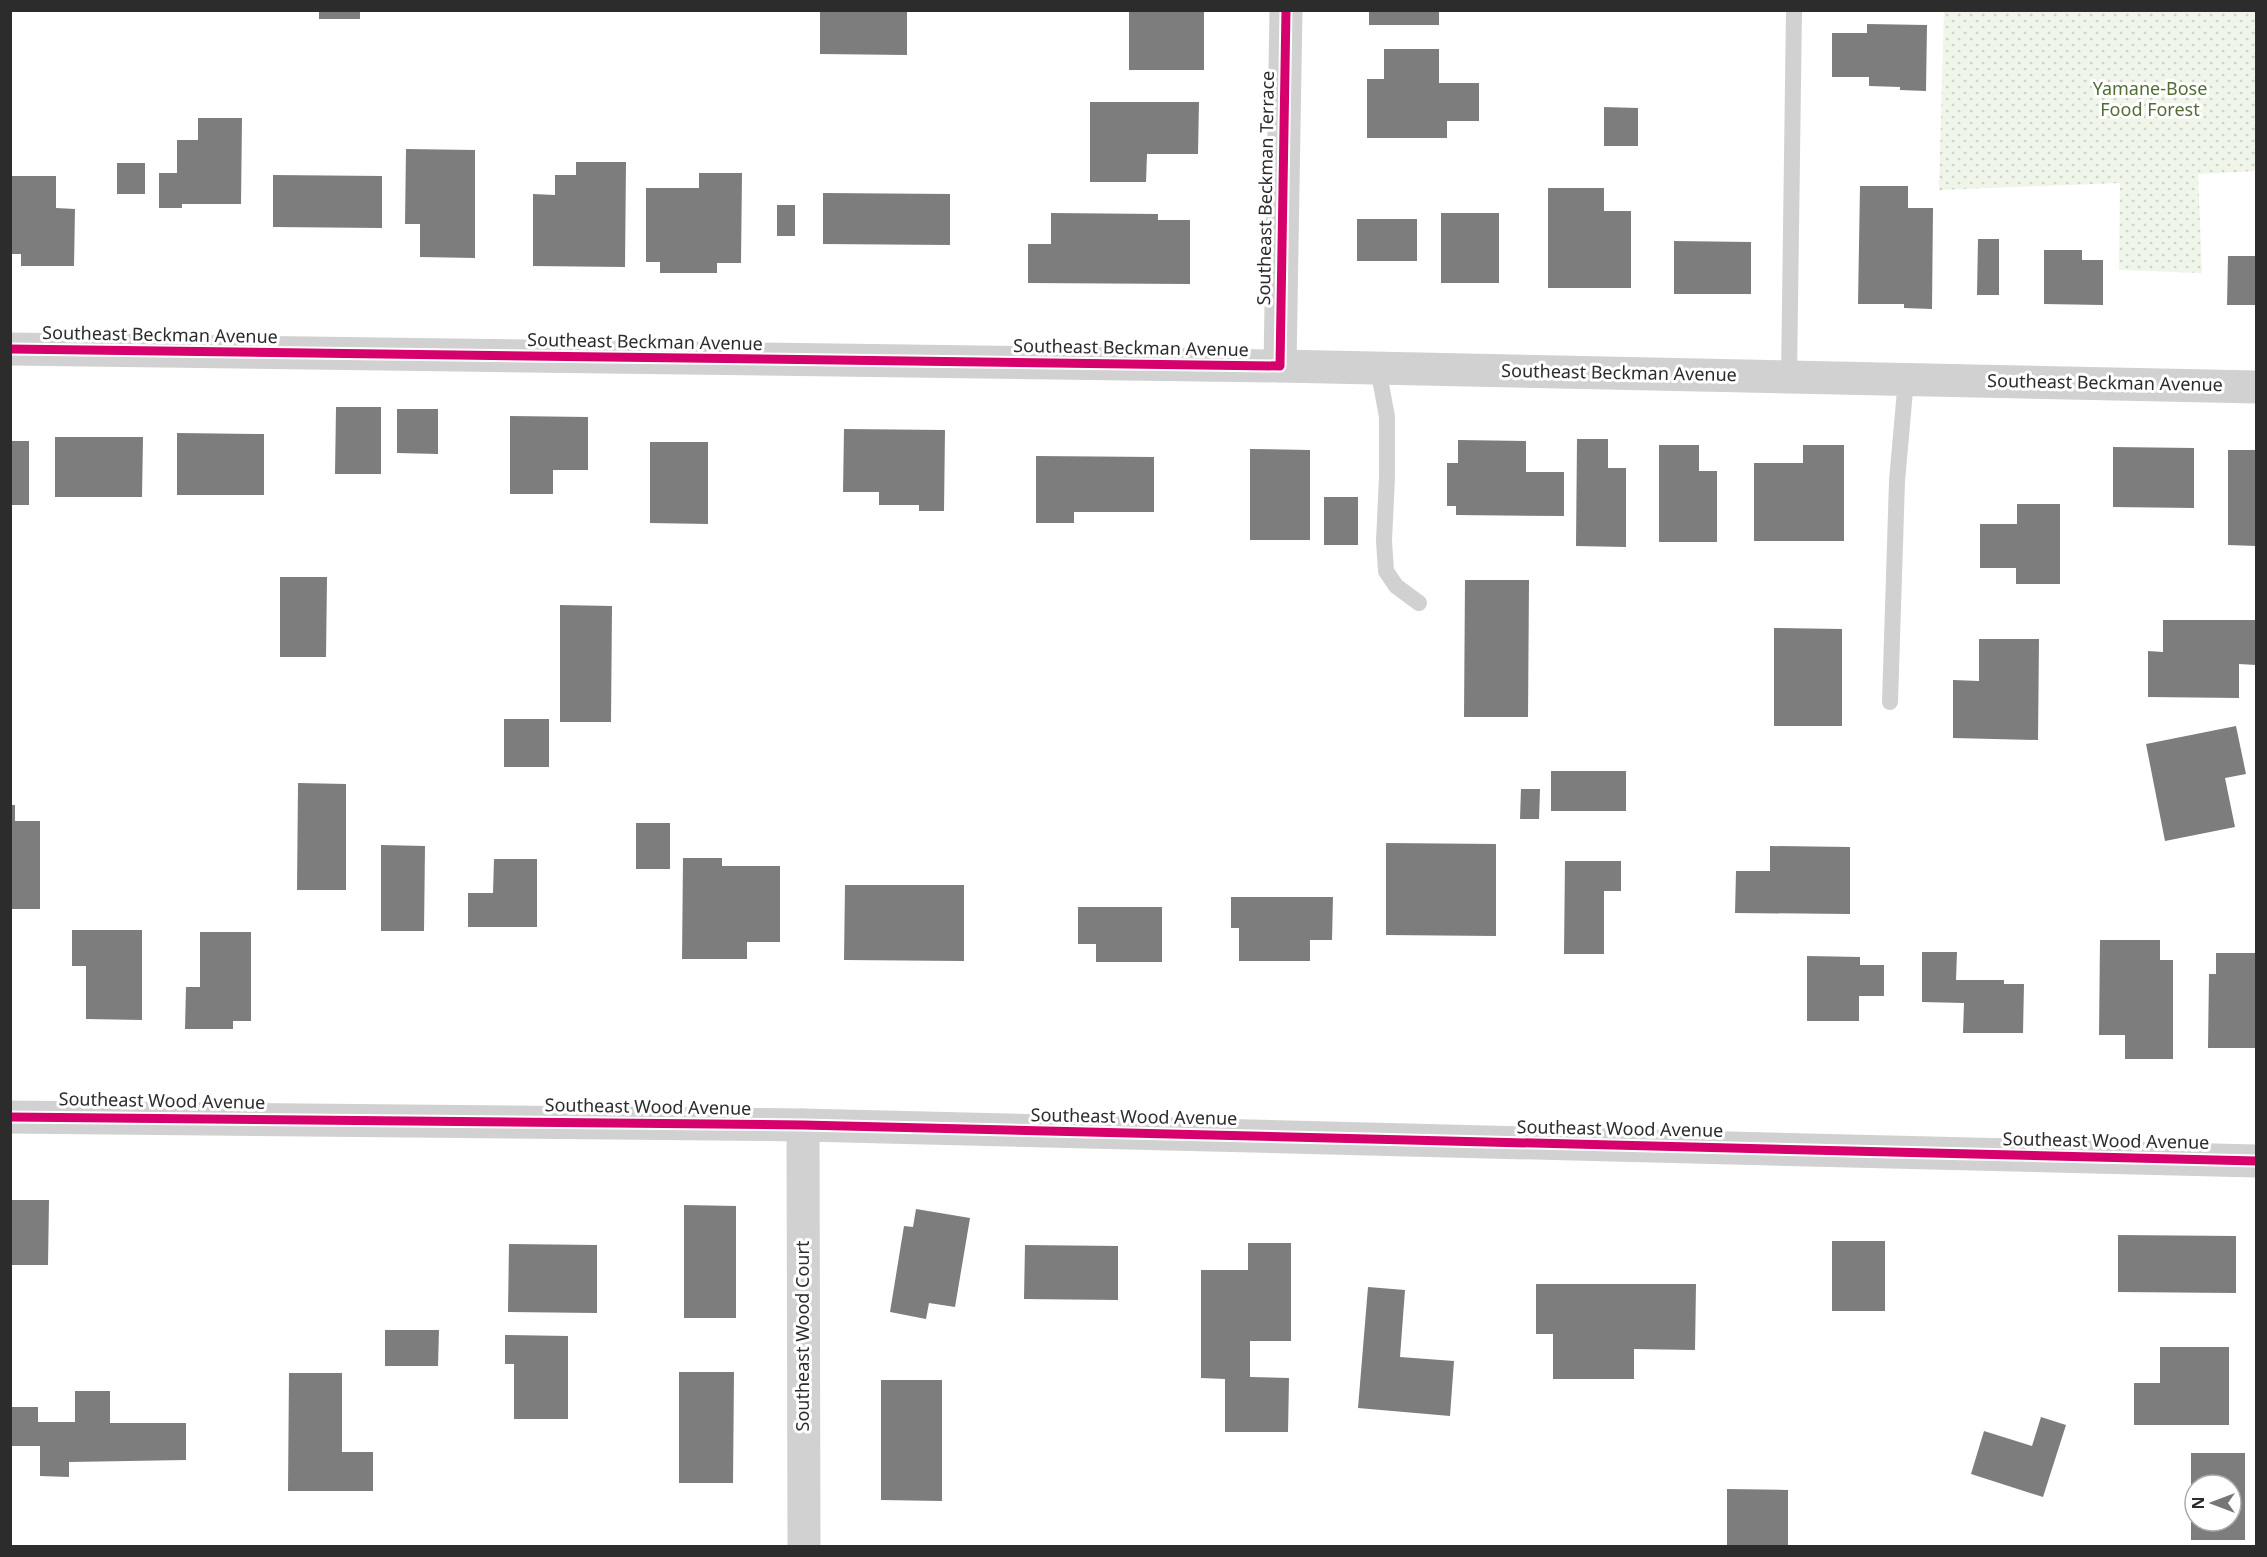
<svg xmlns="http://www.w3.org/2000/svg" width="2267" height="1557" font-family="'Noto Sans',sans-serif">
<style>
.garden{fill:url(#garden-dots)}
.building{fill:#7d7d7d;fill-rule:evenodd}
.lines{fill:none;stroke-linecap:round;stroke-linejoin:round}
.lane{stroke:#d1d1d1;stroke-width:16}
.street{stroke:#d1d1d1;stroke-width:33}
.cycleway-casing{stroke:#fff;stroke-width:13}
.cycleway{stroke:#d6006c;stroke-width:9}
.labels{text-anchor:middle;stroke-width:6;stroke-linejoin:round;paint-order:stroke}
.park-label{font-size:18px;fill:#536c36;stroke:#fff}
.street-label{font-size:18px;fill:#2c2c2c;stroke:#fff}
</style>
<defs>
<pattern id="garden-dots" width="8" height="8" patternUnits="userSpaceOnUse" patternTransform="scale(1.5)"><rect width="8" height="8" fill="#f0f5ea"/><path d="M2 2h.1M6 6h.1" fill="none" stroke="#ced2c9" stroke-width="1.8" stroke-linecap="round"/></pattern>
</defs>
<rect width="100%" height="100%" fill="#fff"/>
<!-- garden -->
<path class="garden" d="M 1944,11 L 2256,11 L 2256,171 L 2198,174 L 2202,273 L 2119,270 L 2120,183 L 1939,190 Z"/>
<!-- building -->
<g class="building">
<rect x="319" y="10" width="41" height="9"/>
<rect x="1129" y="10" width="75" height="60"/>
<rect x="1369" y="10" width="70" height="15"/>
<path d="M 820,12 L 907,12 L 907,55 L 820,54 Z"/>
<path d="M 1867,24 L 1927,25 L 1926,91 L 1900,90 L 1900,87 L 1869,86 L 1869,77 L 1832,77 L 1832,33 L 1867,33 Z"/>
<path d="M 1384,49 L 1439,49 L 1439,83 L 1479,83 L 1479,121 L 1447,121 L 1447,138 L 1367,138 L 1367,79 L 1384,79 Z"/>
<path d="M 1090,102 L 1199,102 L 1198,154 L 1147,154 L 1146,182 L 1090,182 Z"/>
<path d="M 1604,107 L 1638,108 L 1638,146 L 1604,146 Z"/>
<path d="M 198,118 L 242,118 L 241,204 L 182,204 L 182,208 L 159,208 L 159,173 L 177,173 L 177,140 L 198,140 Z"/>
<path d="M 406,149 L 475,150 L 475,258 L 420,257 L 420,224 L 405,224 Z"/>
<path d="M 576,162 L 626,162 L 625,267 L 533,266 L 533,194 L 555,195 L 555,175 L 576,175 Z"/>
<rect x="117" y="163" width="28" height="31"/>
<path d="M 699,173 L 742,173 L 741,263 L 717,263 L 717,273 L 660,273 L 660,262 L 646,262 L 646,188 L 699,188 Z"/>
<path d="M 273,175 L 382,176 L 382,228 L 273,227 Z"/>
<path d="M 10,176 L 56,176 L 56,208 L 75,209 L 74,266 L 21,266 L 21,254 L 10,254 Z"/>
<path d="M 1860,186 L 1908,186 L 1908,208 L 1933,208 L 1932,309 L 1904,308 L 1904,304 L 1858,304 Z"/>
<path d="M 1548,188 L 1604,188 L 1604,211 L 1631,211 L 1631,288 L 1548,288 Z"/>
<path d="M 823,193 L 950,194 L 950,245 L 823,244 Z"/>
<rect x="777" y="205" width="18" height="31"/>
<path d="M 1051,213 L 1158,214 L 1158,220 L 1190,220 L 1190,284 L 1028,283 L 1028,244 L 1051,244 Z"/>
<rect x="1441" y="213" width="58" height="70"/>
<rect x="1357" y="219" width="60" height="42"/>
<path d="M 1978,239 L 1999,239 L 1999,295 L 1977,295 Z"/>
<path d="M 1674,241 L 1751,242 L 1751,294 L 1674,294 Z"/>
<path d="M 2044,250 L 2082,250 L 2082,260 L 2103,260 L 2103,305 L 2044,304 Z"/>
<path d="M 2228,256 L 2256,256 L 2256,305 L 2227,305 Z"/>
<path d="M 336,407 L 381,407 L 381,474 L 335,474 Z"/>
<path d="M 397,409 L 438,409 L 438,454 L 397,453 Z"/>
<path d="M 510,416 L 588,417 L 588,470 L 553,470 L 553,494 L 510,494 Z"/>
<path d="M 844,429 L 945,430 L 944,511 L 919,511 L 919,505 L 879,505 L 879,492 L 843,492 Z"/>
<path d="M 177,433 L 264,434 L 264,495 L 177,495 Z"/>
<path d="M 55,437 L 143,437 L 142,497 L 55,497 Z"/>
<path d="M 1577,439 L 1608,439 L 1608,468 L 1626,468 L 1626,547 L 1576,546 Z"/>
<path d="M 1458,440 L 1526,441 L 1526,472 L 1564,472 L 1564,516 L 1456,515 L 1456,506 L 1447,506 L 1447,463 L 1458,463 Z"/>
<rect x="10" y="441" width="19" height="64"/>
<path d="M 650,442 L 708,442 L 708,524 L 650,523 Z"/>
<path d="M 1659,445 L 1699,445 L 1699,471 L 1717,471 L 1717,542 L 1659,542 Z"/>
<path d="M 1803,445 L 1844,445 L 1844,541 L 1754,541 L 1754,463 L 1803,463 Z"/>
<path d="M 2113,447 L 2194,448 L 2194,508 L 2113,507 Z"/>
<path d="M 1250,449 L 1310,450 L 1310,540 L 1250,540 Z"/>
<path d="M 2228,450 L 2256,450 L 2256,546 L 2228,545 Z"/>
<path d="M 1036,456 L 1154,457 L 1154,512 L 1074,512 L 1074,523 L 1036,523 Z"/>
<rect x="1324" y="497" width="34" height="48"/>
<path d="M 2017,504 L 2060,504 L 2060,584 L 2016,584 L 2016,568 L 1980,568 L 1980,524 L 2017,524 Z"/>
<path d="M 280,577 L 327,577 L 326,657 L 280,657 Z"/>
<path d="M 1465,580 L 1529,580 L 1528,717 L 1464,717 Z"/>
<path d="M 560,605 L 612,606 L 611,722 L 560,722 Z"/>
<path d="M 2163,620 L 2256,620 L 2256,665 L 2239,664 L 2239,698 L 2148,697 L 2148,651 L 2163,652 Z"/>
<path d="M 1774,628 L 1842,629 L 1842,726 L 1774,726 Z"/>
<path d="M 1979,639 L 2039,639 L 2038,740 L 1953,738 L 1953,680 L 1979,681 Z"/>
<rect x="504" y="719" width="45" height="48"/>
<path d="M 2236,726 L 2246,774 L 2225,778 L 2235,827 L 2165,841 L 2146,744 Z"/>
<rect x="1551" y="771" width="75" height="40"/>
<path d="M 298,783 L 346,784 L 346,890 L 297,890 Z"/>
<path d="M 1521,789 L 1540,789 L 1539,819 L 1520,819 Z"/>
<path d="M 10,805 L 15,805 L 15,821 L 40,821 L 40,909 L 10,909 Z"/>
<rect x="636" y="823" width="34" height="46"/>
<path d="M 1386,843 L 1496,844 L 1496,936 L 1386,935 Z"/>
<path d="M 381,845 L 425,846 L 424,931 L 381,931 Z"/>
<path d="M 1770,846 L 1850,847 L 1850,914 L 1735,913 L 1736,871 L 1770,871 Z"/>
<path d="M 683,858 L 722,858 L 722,866 L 780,866 L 780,942 L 747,942 L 747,959 L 682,959 Z"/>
<path d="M 494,859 L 537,859 L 537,927 L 468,927 L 468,893 L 493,893 Z"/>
<path d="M 1565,861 L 1621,861 L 1621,891 L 1604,891 L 1604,954 L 1564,954 Z"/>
<path d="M 845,885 L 964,885 L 964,961 L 844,960 Z"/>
<path d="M 1231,897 L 1333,897 L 1332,940 L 1310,940 L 1310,961 L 1239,961 L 1239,928 L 1231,928 Z"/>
<path d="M 1078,907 L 1162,907 L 1162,962 L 1096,962 L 1096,944 L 1078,944 Z"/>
<path d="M 72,930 L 142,930 L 142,1020 L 86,1019 L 86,966 L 72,966 Z"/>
<path d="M 200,932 L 251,932 L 251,1021 L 233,1021 L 233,1029 L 185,1029 L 186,987 L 200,987 Z"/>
<path d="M 2100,940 L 2160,940 L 2160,960 L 2173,960 L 2173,1059 L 2125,1059 L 2125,1035 L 2099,1035 Z"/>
<path d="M 1922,952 L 1957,952 L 1956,980 L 2004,980 L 2004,984 L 2024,984 L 2023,1033 L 1963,1033 L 1964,1003 L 1922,1002 Z"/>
<path d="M 2216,953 L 2256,953 L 2256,1048 L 2208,1048 L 2209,974 L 2216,974 Z"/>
<path d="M 1807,956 L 1860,957 L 1860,965 L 1884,965 L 1884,996 L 1859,996 L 1859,1021 L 1807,1021 Z"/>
<path d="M 10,1200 L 49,1200 L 48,1265 L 10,1265 Z"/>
<path d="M 684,1205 L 736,1206 L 736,1318 L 684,1318 Z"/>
<path d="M 916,1209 L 970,1218 L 955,1307 L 929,1303 L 926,1319 L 890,1312 L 904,1226 L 913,1227 Z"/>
<path d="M 2118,1235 L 2236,1236 L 2236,1293 L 2118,1292 Z"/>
<rect x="1832" y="1241" width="53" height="70"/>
<path d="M 1248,1243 L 1291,1243 L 1291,1341 L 1250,1341 L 1250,1377 L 1289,1378 L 1288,1432 L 1225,1432 L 1225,1379 L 1201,1378 L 1201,1270 L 1248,1270 Z"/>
<path d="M 509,1244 L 597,1245 L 597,1313 L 508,1312 Z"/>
<path d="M 1025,1245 L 1118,1246 L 1118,1300 L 1024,1299 Z"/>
<path d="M 1536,1284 L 1696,1284 L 1695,1350 L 1634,1349 L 1634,1379 L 1553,1379 L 1553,1334 L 1536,1334 Z"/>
<path d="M 1368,1287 L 1405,1290 L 1400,1357 L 1454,1361 L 1450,1416 L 1358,1408 Z"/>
<path d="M 385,1330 L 439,1330 L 438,1366 L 385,1366 Z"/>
<path d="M 505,1335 L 568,1336 L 568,1419 L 514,1419 L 514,1364 L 505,1364 Z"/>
<path d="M 2160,1347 L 2229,1347 L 2229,1425 L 2134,1425 L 2134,1383 L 2160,1383 Z"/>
<path d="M 679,1372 L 734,1372 L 733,1483 L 679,1483 Z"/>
<path d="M 289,1373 L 342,1373 L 342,1452 L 373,1452 L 373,1491 L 288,1491 Z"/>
<path d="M 881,1380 L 942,1380 L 942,1501 L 881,1500 Z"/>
<path d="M 75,1391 L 110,1391 L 110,1423 L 186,1423 L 186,1460 L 69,1462 L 69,1477 L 40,1476 L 40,1446 L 10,1446 L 10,1407 L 38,1407 L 38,1422 L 75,1422 Z"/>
<path d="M 2041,1417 L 2066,1425 L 2043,1497 L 1971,1474 L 1984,1431 L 2032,1446 Z"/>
<path d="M 2191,1453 L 2245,1453 L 2245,1540 L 2191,1540 ZM 2195,1485 L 2231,1485 L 2231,1521 L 2195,1521 Z"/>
<path d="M 1727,1489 L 1788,1490 L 1788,1546 L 1727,1546 Z"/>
</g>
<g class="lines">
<!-- lane -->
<g class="lane">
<path d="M 1378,368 L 1387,417 L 1387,477 L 1384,541 L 1386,571 L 1396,586 L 1419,603"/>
<path d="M 1789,377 L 1794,10"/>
<path d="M 1890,702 L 1897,481 L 1906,379"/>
</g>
<!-- street -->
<g class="street">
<path d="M 10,349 L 1280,366 L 2256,387"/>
<path d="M 1280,366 L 1286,10"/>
<path d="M 10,1117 L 803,1125 L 2256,1161"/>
<path d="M 803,1125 L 804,1546"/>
</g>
<!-- cycleway casing -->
<g class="cycleway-casing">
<g id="cycleway">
<path d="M 10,349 L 1280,366 L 1286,10"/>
<path d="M 10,1117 L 803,1125 L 2256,1161"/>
</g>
</g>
<!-- cycleway -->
<use href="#cycleway" class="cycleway"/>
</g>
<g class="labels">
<!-- park labels -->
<g class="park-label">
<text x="2150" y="95">Yamane-Bose<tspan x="2150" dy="21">Food Forest</tspan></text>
</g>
<!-- street labels -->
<g class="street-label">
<text transform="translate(1266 188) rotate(-89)" y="6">Southeast Beckman Terrace</text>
<text transform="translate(160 335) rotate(1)" y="6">Southeast Beckman Avenue</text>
<text transform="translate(645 342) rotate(1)" y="6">Southeast Beckman Avenue</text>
<text transform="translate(1131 348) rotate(1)" y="6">Southeast Beckman Avenue</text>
<text transform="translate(1619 373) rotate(1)" y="6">Southeast Beckman Avenue</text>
<text transform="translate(2105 383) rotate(1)" y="6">Southeast Beckman Avenue</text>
<text transform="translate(162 1101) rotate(1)" y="6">Southeast Wood Avenue</text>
<text transform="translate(648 1107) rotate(1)" y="6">Southeast Wood Avenue</text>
<text transform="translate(1134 1117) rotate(1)" y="6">Southeast Wood Avenue</text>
<text transform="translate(1620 1129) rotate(1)" y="6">Southeast Wood Avenue</text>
<text transform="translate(2106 1141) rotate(1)" y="6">Southeast Wood Avenue</text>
<text transform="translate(803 1336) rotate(-90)" y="6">Southeast Wood Court</text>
</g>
</g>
<!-- border -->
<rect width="2267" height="1557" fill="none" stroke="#2c2c2c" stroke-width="24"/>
<!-- north arrow -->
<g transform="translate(2213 1503) rotate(270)"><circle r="28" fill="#ffffff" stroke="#ababab" stroke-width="1.5"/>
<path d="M0-4.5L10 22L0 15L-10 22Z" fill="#767676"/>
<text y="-9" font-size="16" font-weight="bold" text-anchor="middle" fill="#2c2c2c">N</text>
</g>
</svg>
